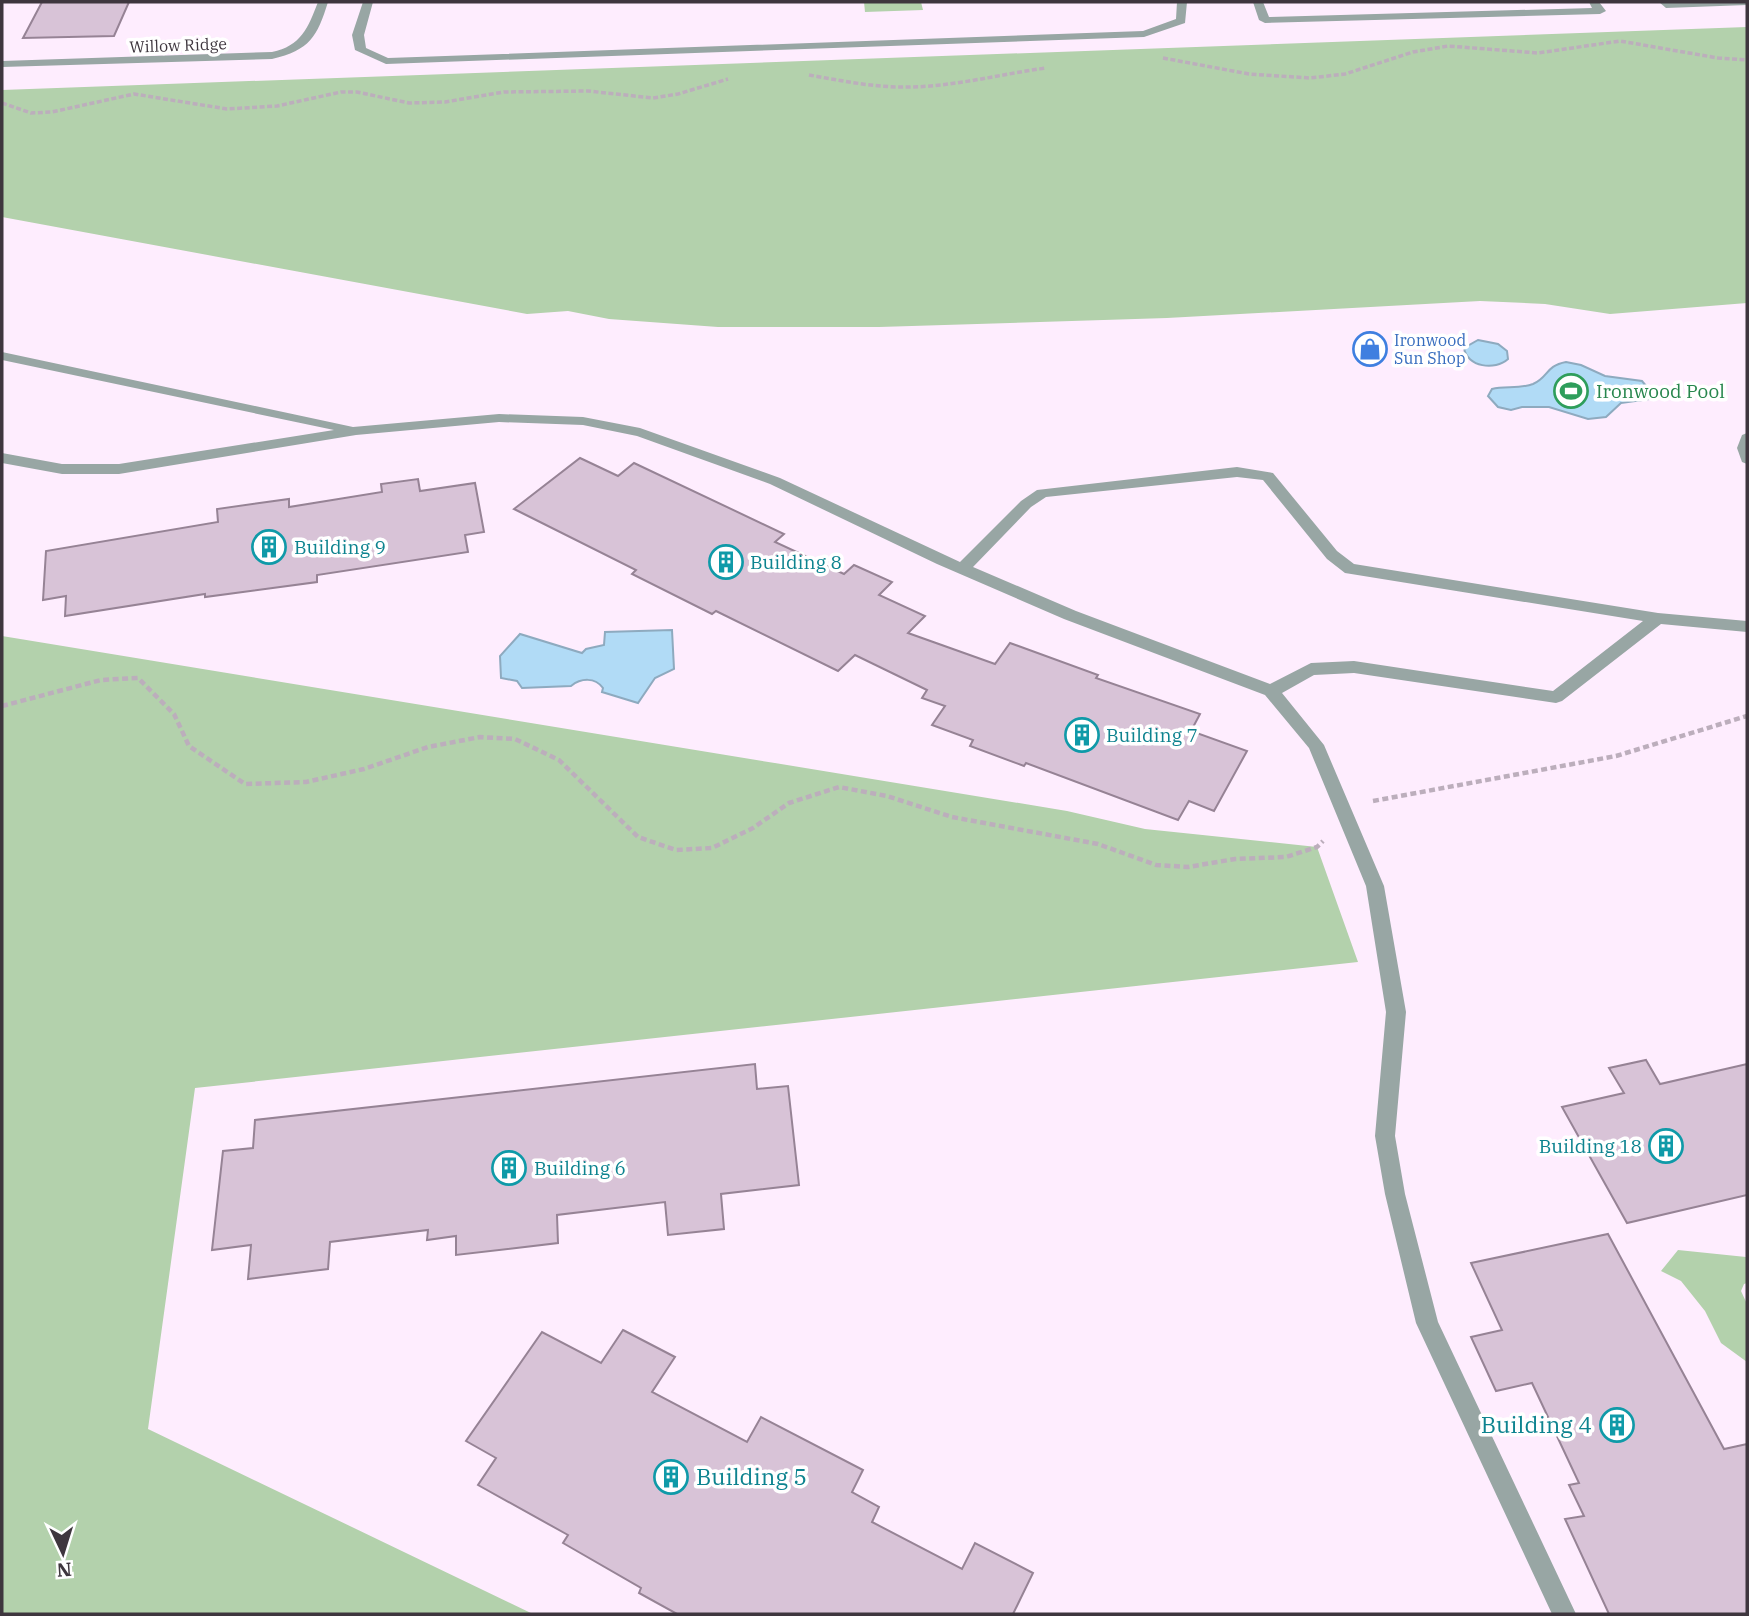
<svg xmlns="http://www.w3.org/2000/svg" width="1749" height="1616" font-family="'IBM Plex Serif',serif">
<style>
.green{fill:#b3d1ac}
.water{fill:#b1dbf6;stroke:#8eaabf;stroke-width:2}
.building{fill:#d8c3d7;stroke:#968395;stroke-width:2}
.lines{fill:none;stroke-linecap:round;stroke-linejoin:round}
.path-far1{stroke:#bcaebc;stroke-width:3.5;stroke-dasharray:5 2.5;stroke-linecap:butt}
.path{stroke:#bcaebc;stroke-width:4.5;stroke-dasharray:6 3.5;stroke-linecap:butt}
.service{fill:#98a6a4;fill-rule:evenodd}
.minor{fill:#98a6a4;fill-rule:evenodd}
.labels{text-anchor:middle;stroke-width:7;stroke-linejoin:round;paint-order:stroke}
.far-street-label{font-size:16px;fill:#3e363e;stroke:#fff}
.far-shop-label{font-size:16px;fill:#366cbe;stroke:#fff;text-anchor:start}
.leisure-label{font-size:19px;fill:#27864d;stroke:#fff;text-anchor:start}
.culture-label{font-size:19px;fill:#0d838f;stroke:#fff;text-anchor:start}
.near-culture-label{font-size:23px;fill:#0d838f;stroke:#fff;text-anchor:end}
</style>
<rect width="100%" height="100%" fill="#feedfe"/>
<!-- green -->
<g class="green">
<path d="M 864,2 L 921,2 L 923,10 L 865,12 Z"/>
<path d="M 1747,27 L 1747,303 L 1610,314 L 1545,304 L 1480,301 L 1167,318 L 879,327 L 718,327 L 609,319 L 568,311 L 527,314 L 2,217 L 2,90 Z"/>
<path d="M 2,636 L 1067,811 L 1145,829 L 1317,847 L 1358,962 L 195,1088 L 148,1429 L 533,1614 L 2,1614 Z"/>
<path d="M 1678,1250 L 1746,1257 L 1747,1283 L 1744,1284 L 1741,1291 L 1747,1304 L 1747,1362 L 1721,1343 L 1705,1311 L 1681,1281 L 1661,1271 Z"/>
</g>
<!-- water -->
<g class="water">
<path d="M 1478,340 L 1498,344 L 1507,351 L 1508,359 C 1495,371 1467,367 1464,348 Z"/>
<path d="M 1566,362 L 1581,365 L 1605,376 L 1642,381 L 1652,393 L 1649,399 L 1621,403 L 1606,417 L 1588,419 L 1549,407 L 1522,407 L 1511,410 L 1498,407 L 1488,396 L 1492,389 C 1505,386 1520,389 1533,384 C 1549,377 1545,366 1566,362 Z"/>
<path d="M 672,630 L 674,669 L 655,678 L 638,703 L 602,692 L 603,688 C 595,677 581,678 571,686 L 522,688 L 517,681 L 501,678 L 500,656 L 520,634 L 582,653 L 586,649 L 604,645 L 605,632 Z"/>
</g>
<!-- building -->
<g class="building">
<path d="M 42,2 L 129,2 L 114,36 L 23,38 Z"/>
<path d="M 580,458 L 618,476 L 634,463 L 784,534 L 775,542 L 844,574 L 854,565 L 892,582 L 879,595 L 925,616 L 908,633 L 995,664 L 1010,643 L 1098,675 L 1096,678 L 1200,714 L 1191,731 L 1247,751 L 1214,811 L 1189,801 L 1178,820 L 1026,763 L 1024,766 L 970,746 L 973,740 L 932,725 L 945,706 L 922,698 L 927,690 L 855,655 L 838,671 L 716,611 L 712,614 L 632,574 L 636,570 L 514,509 Z"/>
<path d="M 418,479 L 420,491 L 475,483 L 484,532 L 465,535 L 468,552 L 317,575 L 317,582 L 205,597 L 205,594 L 65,616 L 66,596 L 43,600 L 46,551 L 218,522 L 217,509 L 289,499 L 289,507 L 382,492 L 381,484 Z"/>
<path d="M 1646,1060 L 1660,1084 L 1747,1064 L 1747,1195 L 1627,1223 L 1562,1107 L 1624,1093 L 1609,1068 Z"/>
<path d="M 755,1064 L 757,1089 L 788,1086 L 799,1185 L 721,1194 L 724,1229 L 668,1235 L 665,1202 L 557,1215 L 558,1243 L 456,1255 L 456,1236 L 427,1240 L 428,1230 L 330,1242 L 328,1269 L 248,1279 L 251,1245 L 212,1250 L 223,1151 L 253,1148 L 255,1120 Z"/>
<path d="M 1608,1234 L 1724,1449 L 1747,1444 L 1747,1614 L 1609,1614 L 1565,1519 L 1584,1516 L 1569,1485 L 1579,1483 L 1532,1383 L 1496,1391 L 1471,1337 L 1502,1330 L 1471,1263 Z"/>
<path d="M 623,1330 L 675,1357 L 652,1392 L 747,1442 L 761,1417 L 863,1470 L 852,1492 L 879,1507 L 872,1522 L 962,1569 L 975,1543 L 1033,1573 L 1013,1614 L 677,1614 L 639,1593 L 641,1588 L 563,1543 L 568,1535 L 478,1485 L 496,1458 L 466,1441 L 542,1332 L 601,1363 Z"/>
</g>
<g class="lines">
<!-- path-far1 -->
<g class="path-far1">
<path d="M 1163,58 L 1249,74 L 1310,78 L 1345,74 L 1413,52 L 1448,46 L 1538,53 L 1620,41 L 1718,58 L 1747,60"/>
<path d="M 809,75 C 843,81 877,88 911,87 C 957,86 1001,74 1046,68"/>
<path d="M 2,103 L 31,113 L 52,112 L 134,94 L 227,109 L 277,106 L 341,92 L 357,92 L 409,103 L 445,102 L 504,92 L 588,91 L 653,98 L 678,94 L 728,79"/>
</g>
<!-- path -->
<g class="path">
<path d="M 2,706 L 101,680 L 138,678 L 174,714 L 189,746 L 245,784 L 306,782 L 364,769 L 428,747 L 480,737 L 515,739 L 559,760 L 638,837 L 676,850 L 712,848 L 753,828 L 789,803 L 839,787 L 887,796 L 952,817 L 1098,844 L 1156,865 L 1188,867 L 1235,859 L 1286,857 L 1317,847 L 1323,841"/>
<path d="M 1373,801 L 1616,756 L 1747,716"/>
</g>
<!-- service -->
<g class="service">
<path d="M 363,2 L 373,2 L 364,35 L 366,48 L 388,58 L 1143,31 L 1176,19 L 1177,2 L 1187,2 L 1185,23 L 1144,37 L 386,64 L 355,50 L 352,35 Z"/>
<path d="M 1253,2 L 1263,2 L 1269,17 L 1592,8 L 1589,2 L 1599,2 L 1606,11 L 1600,14 L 1265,23 L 1259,20 Z"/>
<path d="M 1659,2 L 1747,2 L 1747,5 L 1666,8 Z"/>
<path d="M 2,352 L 353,427 L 499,414 L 583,417 L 640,428 L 780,478 L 960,562 L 1021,501 L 1037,490 L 1237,467 L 1273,473 L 1337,551 L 1354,564 L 1658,613 L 1747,621 L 1747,632 L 1661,624 L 1562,701 L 1556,703 L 1354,673 L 1314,675 L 1282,693 L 1324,745 L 1384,886 L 1406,1012 L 1395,1136 L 1405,1194 L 1438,1322 L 1576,1614 L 1552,1614 L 1416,1323 L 1385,1194 L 1375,1136 L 1386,1012 L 1366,886 L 1309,748 L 1265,695 L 1064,619 L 937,564 L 770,484 L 637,436 L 583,425 L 499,422 L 356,435 L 119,474 L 62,474 L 2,463 L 2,453 L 62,464 L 119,464 L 334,430 L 2,360 ZM 1237,477 L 1263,480 L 1327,559 L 1345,573 L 1643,621 L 1553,691 L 1354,661 L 1311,663 L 1270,684 L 1076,611 L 973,567 L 1031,507 L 1046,497 Z"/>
<path d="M 1747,433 L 1747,464 L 1742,462 L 1737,448 L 1742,435 Z"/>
</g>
<!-- minor -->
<path class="minor" d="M 318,2 L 328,2 C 317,37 310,50 272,59 L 2,67 L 2,61 L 272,52 C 301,46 308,28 318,2 Z"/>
</g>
<!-- icons -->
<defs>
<g id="shop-ring" transform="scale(1.75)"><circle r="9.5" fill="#fff" stroke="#3f7fe0" stroke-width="1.5"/><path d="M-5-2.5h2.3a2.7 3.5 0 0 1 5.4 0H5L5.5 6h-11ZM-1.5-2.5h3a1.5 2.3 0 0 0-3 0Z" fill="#3f7fe0"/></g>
<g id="stadium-ring" transform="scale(1.75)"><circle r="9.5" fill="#fff" stroke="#2e9e5b" stroke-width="1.5"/><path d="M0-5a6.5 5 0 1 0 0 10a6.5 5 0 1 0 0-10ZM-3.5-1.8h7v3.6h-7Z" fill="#2e9e5b"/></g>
<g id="building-ring" transform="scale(1.75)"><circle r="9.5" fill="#fff" stroke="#0f9aa8" stroke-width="1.5"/><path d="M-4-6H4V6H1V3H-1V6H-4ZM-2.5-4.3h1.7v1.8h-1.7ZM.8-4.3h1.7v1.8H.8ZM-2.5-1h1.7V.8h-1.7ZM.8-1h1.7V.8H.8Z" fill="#0f9aa8"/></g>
</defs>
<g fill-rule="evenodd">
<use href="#shop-ring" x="1370" y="349"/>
<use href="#stadium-ring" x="1571" y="391"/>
<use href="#building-ring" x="269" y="547"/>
<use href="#building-ring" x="726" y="562"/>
<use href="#building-ring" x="1082" y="735"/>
<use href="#building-ring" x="1666" y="1146"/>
<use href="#building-ring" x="509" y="1168"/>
<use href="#building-ring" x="1617" y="1425"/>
<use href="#building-ring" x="671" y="1477"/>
</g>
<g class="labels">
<!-- far-street labels -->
<g class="far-street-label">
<text transform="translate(178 45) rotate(-2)" y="6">Willow Ridge</text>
</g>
<!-- far-shop labels -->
<g class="far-shop-label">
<text x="1394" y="346">Ironwood<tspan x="1394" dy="18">Sun Shop</tspan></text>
</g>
<!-- leisure labels -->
<g class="leisure-label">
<text x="1596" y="398">Ironwood Pool</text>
</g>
<!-- culture labels -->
<g class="culture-label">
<text x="294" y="554">Building 9</text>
<text x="750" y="569">Building 8</text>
<text x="1106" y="742">Building 7</text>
<text x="1642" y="1153" text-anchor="end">Building 18</text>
<text x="534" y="1175">Building 6</text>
</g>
<!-- near-culture labels -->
<g class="near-culture-label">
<text x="1592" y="1433">Building 4</text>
<text x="696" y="1485" text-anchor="start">Building 5</text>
</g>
</g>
<!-- border -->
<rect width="1749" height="1616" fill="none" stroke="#3e363e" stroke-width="7"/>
<!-- north arrow -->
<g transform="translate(63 1553) rotate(176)" stroke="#ffffff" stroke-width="5" paint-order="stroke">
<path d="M0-5L12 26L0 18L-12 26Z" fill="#3e363e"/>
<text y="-10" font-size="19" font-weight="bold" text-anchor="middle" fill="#3e363e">N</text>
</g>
</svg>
